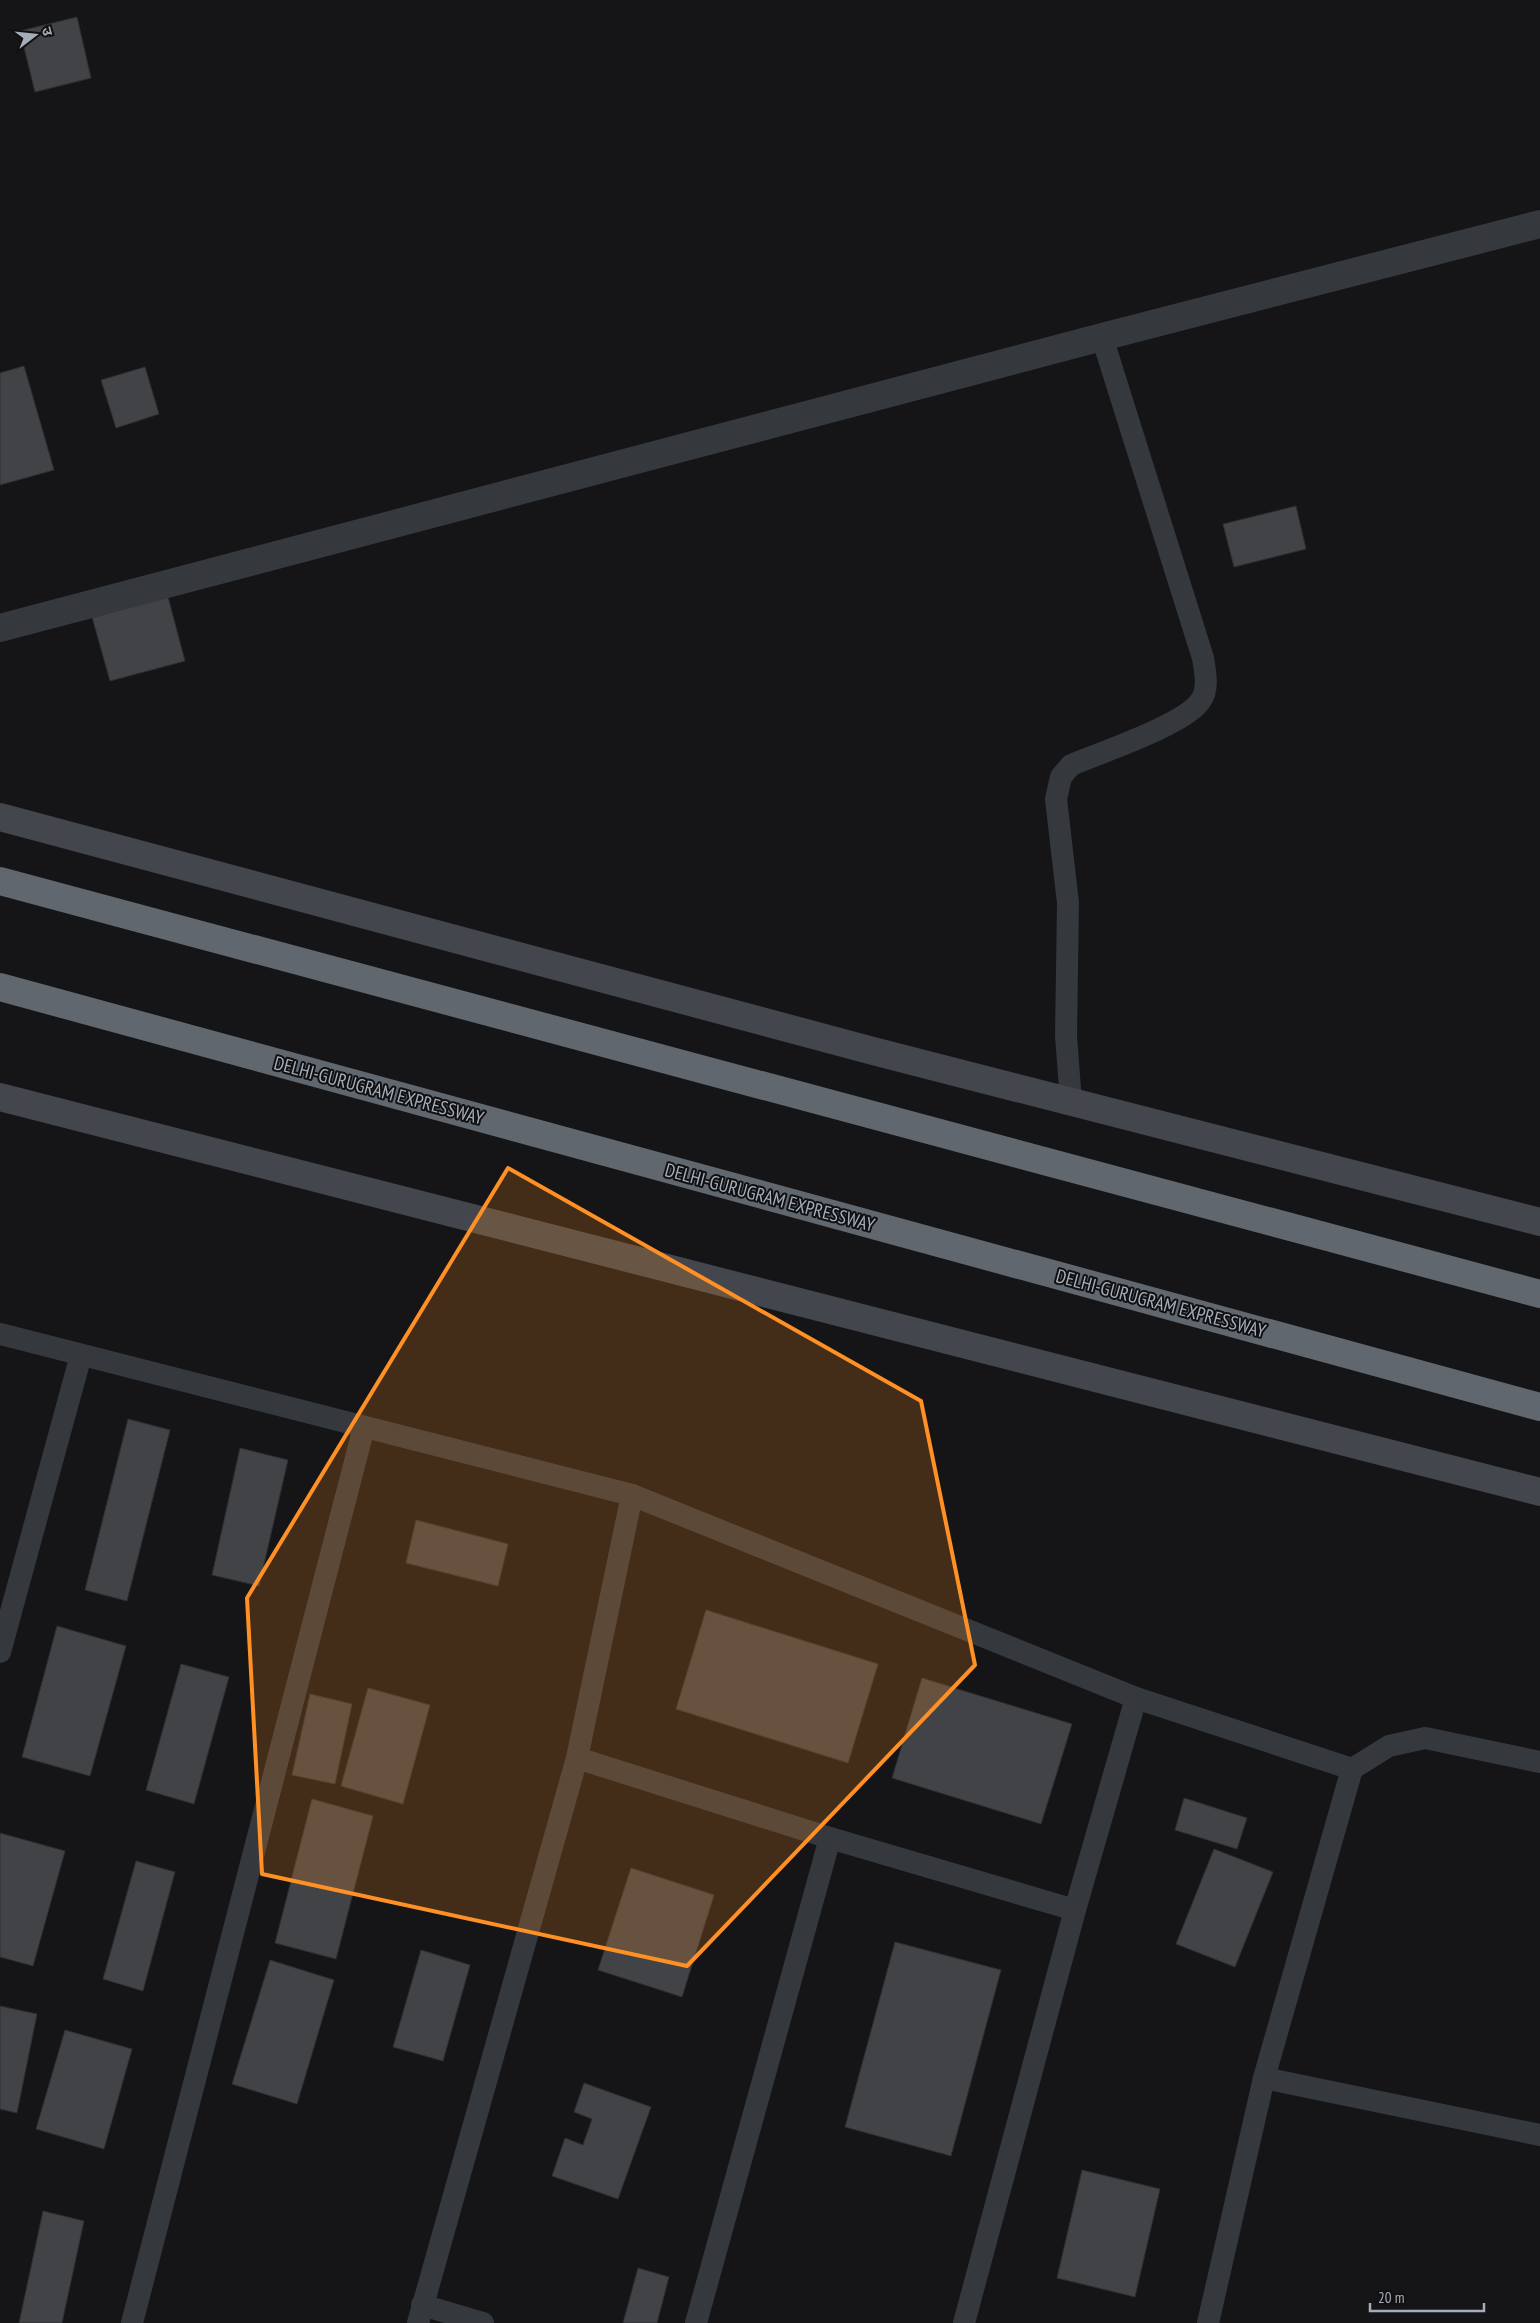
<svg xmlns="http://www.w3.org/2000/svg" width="1540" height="2323" font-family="'PT Sans Narrow','Noto Sans Devanagari',sans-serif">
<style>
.building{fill:#414347;stroke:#2f2f33}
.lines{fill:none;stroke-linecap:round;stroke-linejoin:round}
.lane{stroke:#35383c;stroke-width:22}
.street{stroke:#35383c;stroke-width:28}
.secondary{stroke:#43474d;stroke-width:28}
.highway{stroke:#61676e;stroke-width:28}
.marked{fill:#ff9025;fill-opacity:0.2;stroke:#ff9025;stroke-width:4;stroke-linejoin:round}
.labels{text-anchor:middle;stroke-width:4;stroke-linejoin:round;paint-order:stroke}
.street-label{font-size:19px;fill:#a5aeb8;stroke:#101012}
</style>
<rect width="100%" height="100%" fill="#151517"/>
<!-- building -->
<g class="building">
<path d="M 77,17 L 91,78 L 35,92 L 20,31 Z"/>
<path d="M 24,366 L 54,470 L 0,485 L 0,373 Z"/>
<path d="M 145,367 L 159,414 L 116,428 L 101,380 Z"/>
<path d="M 1296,506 L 1306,549 L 1234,567 L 1223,524 Z"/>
<path d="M 168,597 L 185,661 L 110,681 L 92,617 Z"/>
<path d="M 128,1419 L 170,1430 L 127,1601 L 85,1590 Z"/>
<path d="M 240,1448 L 288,1460 L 259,1586 L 212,1575 Z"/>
<path d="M 416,1520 L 508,1544 L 498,1586 L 406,1563 Z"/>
<path d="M 706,1610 L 878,1664 L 848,1763 L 676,1709 Z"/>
<path d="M 57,1626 L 126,1646 L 90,1776 L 22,1757 Z"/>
<path d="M 181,1664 L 229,1677 L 194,1804 L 146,1790 Z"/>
<path d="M 922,1678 L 1072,1724 L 1041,1824 L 892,1778 Z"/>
<path d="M 368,1688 L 430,1705 L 403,1804 L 341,1786 Z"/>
<path d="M 310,1694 L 352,1704 L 335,1784 L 292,1775 Z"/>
<path d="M 1184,1798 L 1247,1818 L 1237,1849 L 1175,1830 Z"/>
<path d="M 312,1799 L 373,1816 L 336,1959 L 275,1943 Z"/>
<path d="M 0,1833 L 65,1851 L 33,1966 L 0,1957 Z"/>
<path d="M 1214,1849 L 1273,1872 L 1235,1967 L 1176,1944 Z"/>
<path d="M 136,1861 L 175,1872 L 143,1991 L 103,1979 Z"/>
<path d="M 631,1868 L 714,1895 L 682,1997 L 598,1970 Z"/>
<path d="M 895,1942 L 1001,1970 L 951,2156 L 845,2127 Z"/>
<path d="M 421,1950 L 470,1965 L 443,2061 L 393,2047 Z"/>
<path d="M 270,1960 L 334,1980 L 297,2104 L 232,2084 Z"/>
<path d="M 0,2006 L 37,2014 L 17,2113 L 0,2109 Z"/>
<path d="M 65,2030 L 132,2049 L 104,2149 L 36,2129 Z"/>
<path d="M 584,2083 L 651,2107 L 618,2199 L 552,2176 L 565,2138 L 583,2145 L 592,2119 L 574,2112 Z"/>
<path d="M 1082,2170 L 1160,2189 L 1135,2297 L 1057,2278 Z"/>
<path d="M 43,2211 L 84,2221 L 62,2323 L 19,2323 Z"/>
<path d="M 638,2268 L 669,2277 L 657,2323 L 623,2323 Z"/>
</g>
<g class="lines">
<!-- lane -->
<g class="lane">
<path d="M 1071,1102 L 1066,1036 L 1068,903 L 1056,799 L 1061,777 L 1071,765 C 1099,753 1187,724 1201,700 C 1209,689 1205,671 1203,658 L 1102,337"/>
<path d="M 0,1334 L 632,1495 L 1136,1698 L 1352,1769 L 1389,1746 L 1425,1738 L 1540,1762"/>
<path d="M 0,1652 L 81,1355"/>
<path d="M 577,1758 L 830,1838 L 1075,1910"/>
<path d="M 1264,2078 L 1540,2135"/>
<path d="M 422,2305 L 483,2323"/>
<path d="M 132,2323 L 364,1427"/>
<path d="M 418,2323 L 577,1758 L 632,1495"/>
<path d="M 696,2323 L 830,1838"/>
<path d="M 964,2323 L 1075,1910 L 1136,1698"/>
<path d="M 1208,2323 L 1264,2078 L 1352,1769"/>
</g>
<!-- street -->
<path class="street" d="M 0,628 L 1102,337 L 1540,224"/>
<!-- secondary -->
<g class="secondary">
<path d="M 0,817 L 873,1051 L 1540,1222"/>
<path d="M 0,1097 L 1540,1492"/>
</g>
<!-- highway -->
<g class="highway">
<path d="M 0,881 L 1540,1294"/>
<path d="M 0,987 L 1540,1407"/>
</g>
</g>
<!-- marked area -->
<path class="marked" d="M 508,1168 L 921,1401 L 975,1665 L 687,1966 L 262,1874 L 247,1598 Z"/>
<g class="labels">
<!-- street labels -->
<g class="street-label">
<text transform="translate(379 1090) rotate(15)" y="7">DELHI-GURUGRAM EXPRESSWAY</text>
<text transform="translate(770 1197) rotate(15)" y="7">DELHI-GURUGRAM EXPRESSWAY</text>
<text transform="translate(1161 1303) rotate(15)" y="7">DELHI-GURUGRAM EXPRESSWAY</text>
</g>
</g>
<!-- north arrow -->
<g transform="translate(35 35) rotate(74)" stroke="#101012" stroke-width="4" paint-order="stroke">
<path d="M0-4L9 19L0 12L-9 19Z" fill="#a5aeb8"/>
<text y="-8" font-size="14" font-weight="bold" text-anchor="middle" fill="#a5aeb8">उ</text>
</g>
<!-- scale -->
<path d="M1370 2303v8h114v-8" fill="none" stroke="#a5aeb8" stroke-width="2.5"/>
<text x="1378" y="2303" font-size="15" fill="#a5aeb8" stroke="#101012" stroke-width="4" paint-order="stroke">20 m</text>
</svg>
